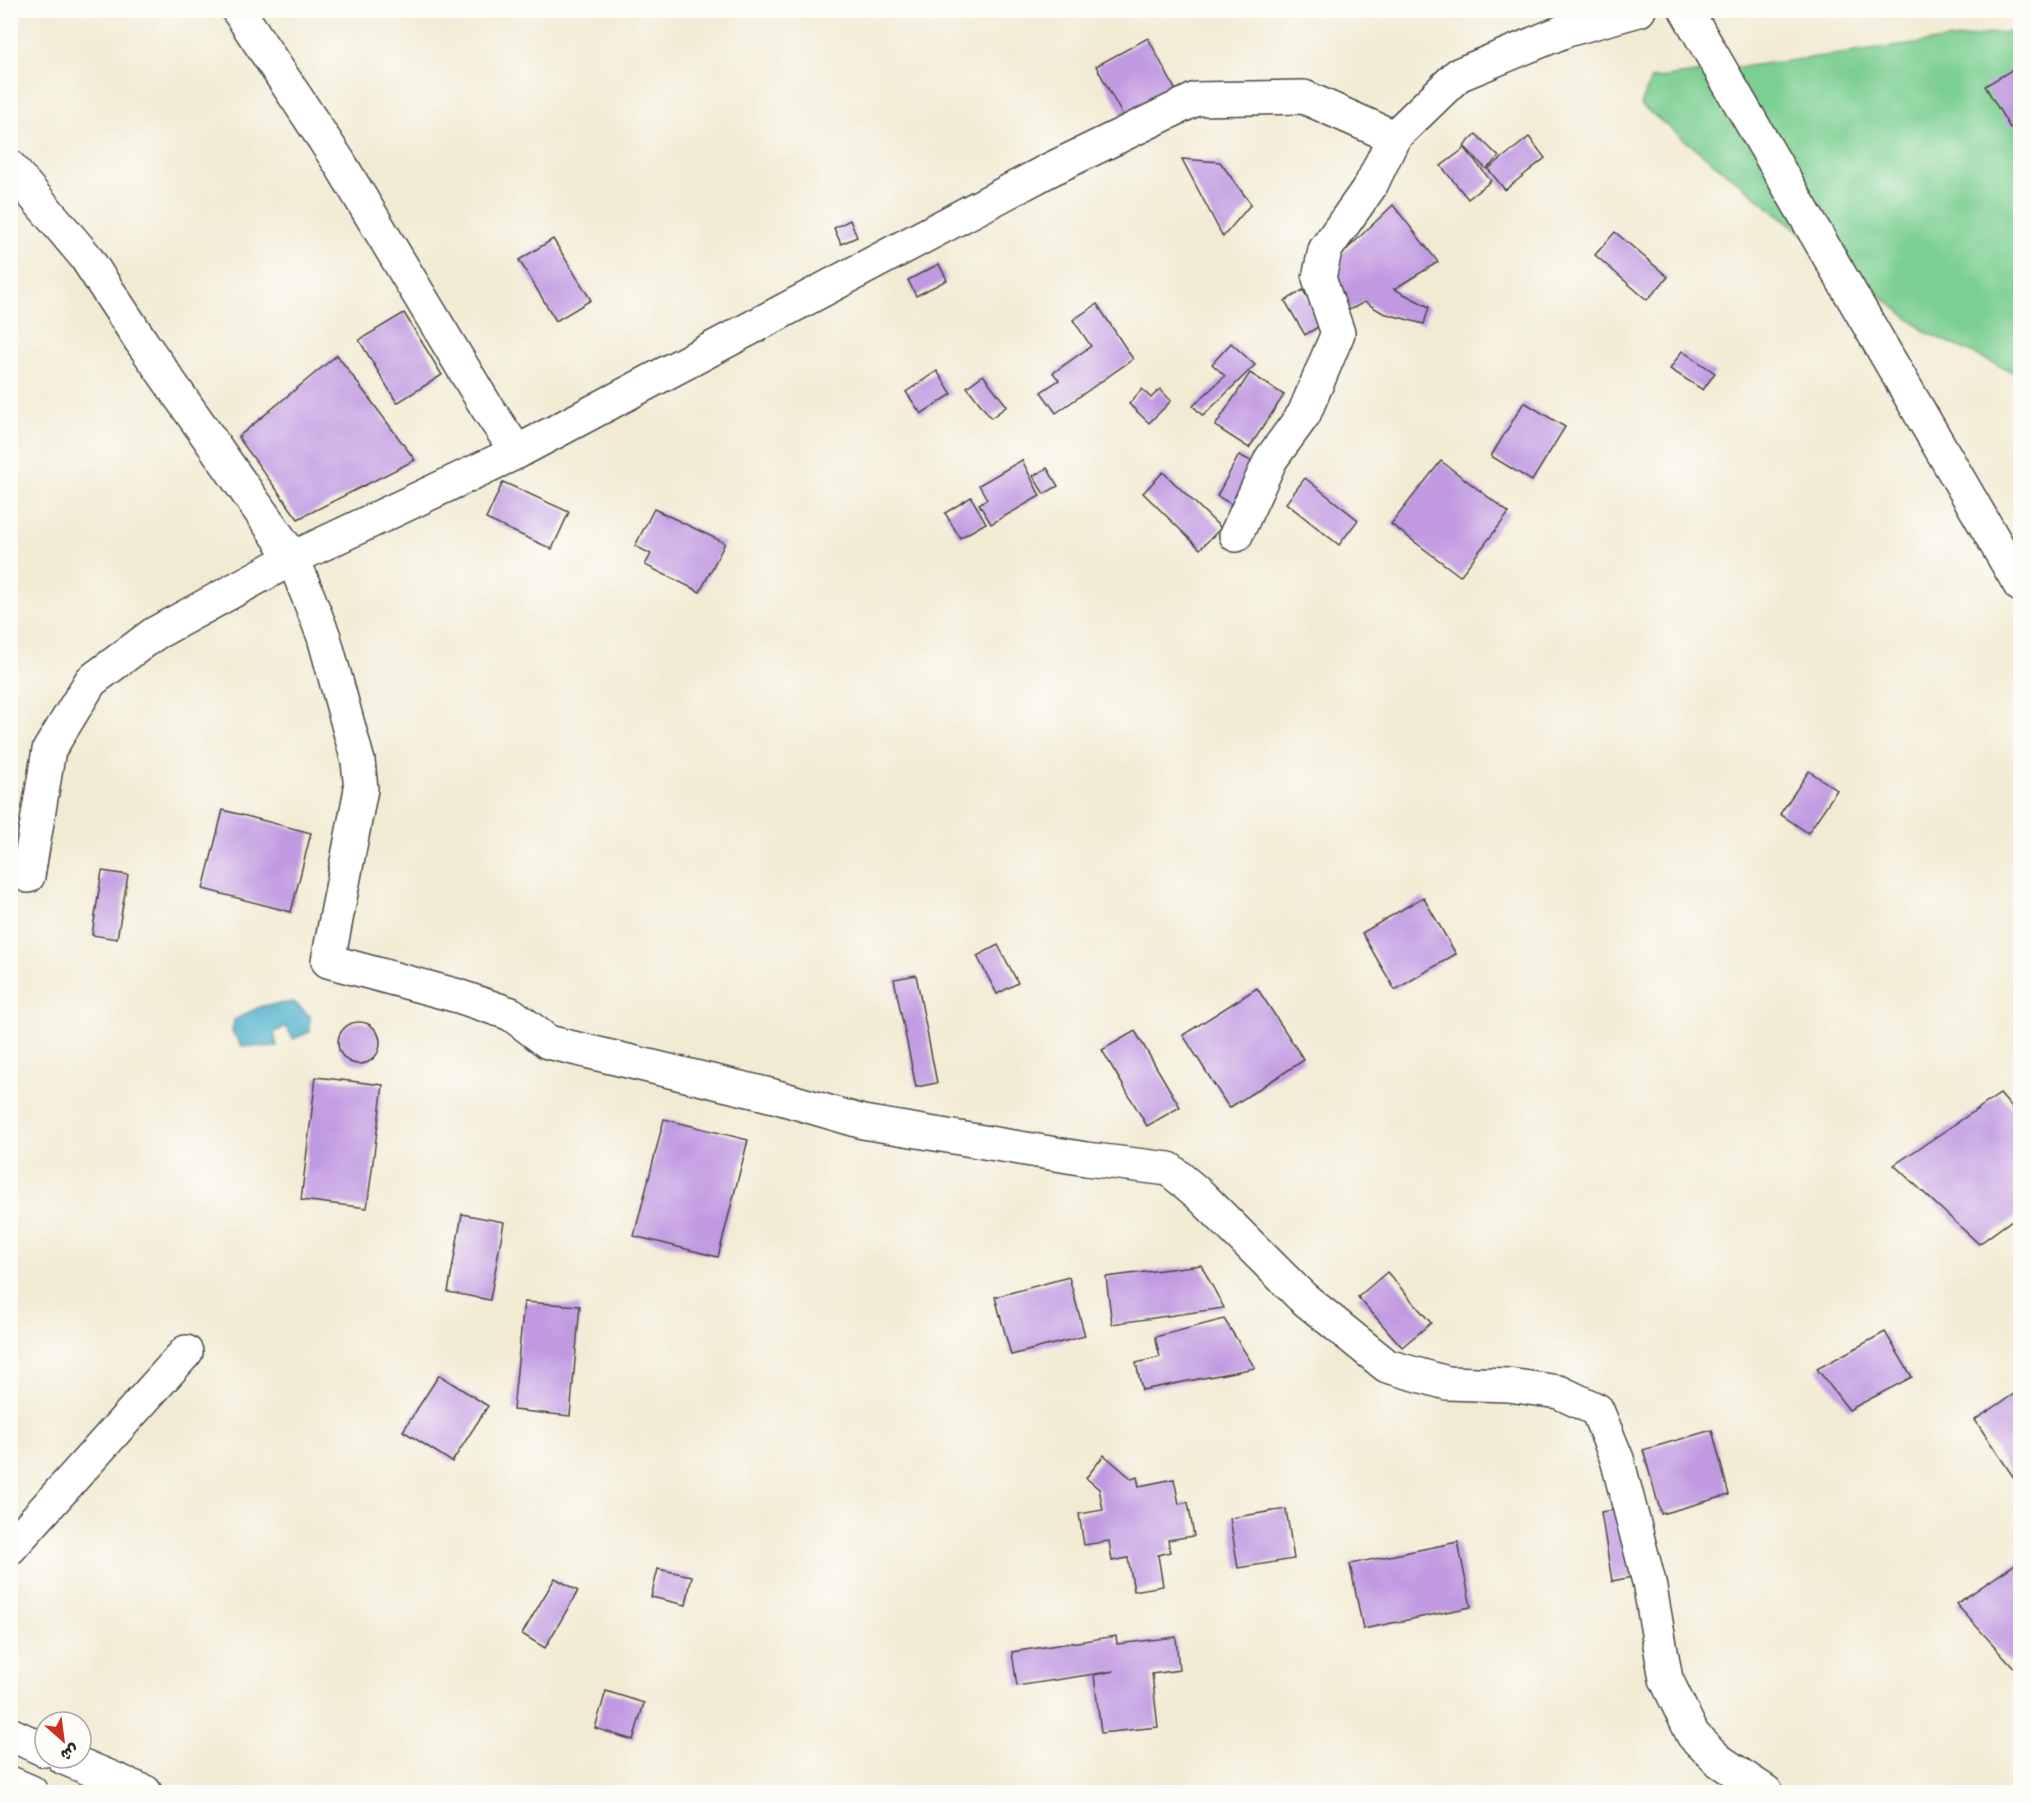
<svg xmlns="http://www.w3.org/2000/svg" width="2031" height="1803" font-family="'Comic Neue','Playpen Sans Arabic',sans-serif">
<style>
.green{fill:#7bcf92;stroke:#537d5e;stroke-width:1.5}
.water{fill:#4cafcb;stroke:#3c6d7b;stroke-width:1.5}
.building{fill:#c099e1}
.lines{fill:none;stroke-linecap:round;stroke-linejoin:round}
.minor-casing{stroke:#494844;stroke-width:36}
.major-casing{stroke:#494844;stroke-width:36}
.minor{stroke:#fff;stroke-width:33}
.major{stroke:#fff;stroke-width:33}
</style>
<rect width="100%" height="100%" fill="#fdfcf7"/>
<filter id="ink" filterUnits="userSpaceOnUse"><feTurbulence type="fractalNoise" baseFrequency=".0167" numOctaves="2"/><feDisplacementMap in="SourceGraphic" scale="12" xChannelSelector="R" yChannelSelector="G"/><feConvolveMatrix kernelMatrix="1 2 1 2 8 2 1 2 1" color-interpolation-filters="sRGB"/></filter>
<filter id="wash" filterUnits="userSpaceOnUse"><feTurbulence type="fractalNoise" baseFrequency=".008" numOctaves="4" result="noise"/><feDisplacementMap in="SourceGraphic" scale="24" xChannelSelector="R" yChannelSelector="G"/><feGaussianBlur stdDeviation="1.35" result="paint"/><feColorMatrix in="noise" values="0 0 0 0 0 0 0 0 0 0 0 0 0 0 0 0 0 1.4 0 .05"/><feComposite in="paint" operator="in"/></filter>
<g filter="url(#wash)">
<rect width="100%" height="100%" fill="#f2ebd4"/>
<!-- green -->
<path class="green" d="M 2020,30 L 2020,375 L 1926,332 L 1641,105 L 1651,79 Z"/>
<!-- water -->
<path class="water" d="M 294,1002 L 310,1016 L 310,1032 L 293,1039 L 286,1026 L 274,1033 L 277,1047 L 242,1046 L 232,1032 L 234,1020 L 261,1006 Z"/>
<g id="blocks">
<!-- building -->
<g class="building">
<path d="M 1148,38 L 1176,91 L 1124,118 L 1096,66 Z"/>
<path d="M 2020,65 L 2020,122 L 2010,128 L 1985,86 Z"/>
<path d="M 1476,134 L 1499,157 L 1486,169 L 1464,146 Z"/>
<path d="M 1529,137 L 1545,158 L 1505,190 L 1488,169 Z"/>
<path d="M 1465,148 L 1491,181 L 1468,199 L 1441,166 Z"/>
<path d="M 1182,159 L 1220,162 L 1251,204 L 1223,237 Z"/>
<path d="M 1393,205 L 1438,262 L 1394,289 L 1429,307 L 1424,324 L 1383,313 L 1365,302 L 1345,312 L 1323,272 Z"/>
<path d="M 850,220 L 857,237 L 841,244 L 834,228 Z"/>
<path d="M 1615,232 L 1668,277 L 1647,300 L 1595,255 Z"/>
<path d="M 553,239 L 591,300 L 556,321 L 519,260 Z"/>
<path d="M 939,264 L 947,280 L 916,296 L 908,280 Z"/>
<path d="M 1303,290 L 1323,324 L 1305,335 L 1285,301 Z"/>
<path d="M 1097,304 L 1133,359 L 1056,413 L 1041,392 L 1059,380 L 1053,373 L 1091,346 L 1073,320 Z"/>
<path d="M 404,313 L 442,375 L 397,403 L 359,340 Z"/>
<path d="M 1231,343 L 1255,365 L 1203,416 L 1193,406 L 1225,376 L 1212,364 Z"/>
<path d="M 1682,351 L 1715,373 L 1703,390 L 1670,369 Z"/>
<path d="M 337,355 L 415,460 L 298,519 L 238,437 Z"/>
<path d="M 937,371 L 952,394 L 921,414 L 906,392 Z"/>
<path d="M 1250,373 L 1284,395 L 1249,448 L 1215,426 Z"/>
<path d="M 983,375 L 1007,406 L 991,418 L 967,387 Z"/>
<path d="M 1142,389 L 1151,398 L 1160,389 L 1171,401 L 1149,423 L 1129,404 Z"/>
<path d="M 1524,402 L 1565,427 L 1532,481 L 1491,456 Z"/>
<path d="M 1239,455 L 1261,466 L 1238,508 L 1217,496 Z"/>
<path d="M 1022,460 L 1040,496 L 991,524 L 979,504 L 987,499 L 979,485 Z"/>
<path d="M 1441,461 L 1509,513 L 1460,576 L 1391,524 Z"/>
<path d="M 1047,468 L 1058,486 L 1044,494 L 1033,476 Z"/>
<path d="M 1163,472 L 1221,528 L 1200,549 L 1143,493 Z"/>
<path d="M 1305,478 L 1358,520 L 1339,545 L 1286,503 Z"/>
<path d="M 503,482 L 569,512 L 552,549 L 486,519 Z"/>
<path d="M 971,497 L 986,523 L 960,538 L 945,513 Z"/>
<path d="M 654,509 L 725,543 L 700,592 L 645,565 L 651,554 L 635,546 Z"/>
<path d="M 1809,771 L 1837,790 L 1808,833 L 1780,814 Z"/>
<path d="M 223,810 L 311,833 L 291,912 L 203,889 Z"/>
<path d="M 102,871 L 128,875 L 117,939 L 92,935 Z"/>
<path d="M 1423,897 L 1456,954 L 1395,990 L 1362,933 Z"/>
<path d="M 998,945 L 1018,983 L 997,994 L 977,956 Z"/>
<path d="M 916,975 L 937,1083 L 916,1087 L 894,979 Z"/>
<path d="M 1257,988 L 1304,1060 L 1229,1108 L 1183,1035 Z"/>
<circle cx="359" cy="1043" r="21"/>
<path d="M 1135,1031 L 1180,1107 L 1147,1126 L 1102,1050 Z"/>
<path d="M 316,1077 L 383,1085 L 367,1208 L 301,1200 Z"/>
<path d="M 2000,1094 L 2020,1117 L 2020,1214 L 1979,1244 L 1894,1165 Z"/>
<path d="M 664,1119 L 748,1140 L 718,1257 L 634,1236 Z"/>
<path d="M 462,1214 L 504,1222 L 490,1300 L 448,1292 Z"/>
<path d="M 1201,1265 L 1224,1308 L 1112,1324 L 1106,1277 Z"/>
<path d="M 1387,1272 L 1431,1323 L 1402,1347 L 1358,1297 Z"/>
<path d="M 1069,1277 L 1085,1336 L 1011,1355 L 995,1297 Z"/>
<path d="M 524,1302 L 580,1306 L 570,1416 L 513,1410 Z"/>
<path d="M 1224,1319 L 1255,1368 L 1142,1390 L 1136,1363 L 1160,1357 L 1155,1337 Z"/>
<path d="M 1885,1332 L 1912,1377 L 1849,1410 L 1817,1369 Z"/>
<path d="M 439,1375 L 488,1406 L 452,1462 L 403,1431 Z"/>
<path d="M 2020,1390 L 2020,1479 L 2016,1481 L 1975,1420 Z"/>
<path d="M 1712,1430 L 1729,1495 L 1661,1514 L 1643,1450 Z"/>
<path d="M 1104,1455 L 1132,1479 L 1137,1477 L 1139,1486 L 1174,1479 L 1179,1504 L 1188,1502 L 1194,1536 L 1168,1540 L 1170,1552 L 1158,1555 L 1163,1586 L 1134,1591 L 1128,1558 L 1112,1561 L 1109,1541 L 1084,1545 L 1079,1514 L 1103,1510 L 1099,1489 L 1086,1478 Z"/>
<path d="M 1627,1508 L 1638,1576 L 1612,1581 L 1601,1512 Z"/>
<path d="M 1286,1509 L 1294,1559 L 1238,1568 L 1230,1518 Z"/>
<path d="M 1458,1542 L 1471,1607 L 1363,1629 L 1350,1564 Z"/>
<path d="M 2020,1561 L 2020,1674 L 1956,1604 Z"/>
<path d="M 658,1569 L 692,1576 L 686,1605 L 651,1597 Z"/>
<path d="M 555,1578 L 578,1591 L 545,1648 L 522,1634 Z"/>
<path d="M 1116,1636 L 1117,1644 L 1176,1637 L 1179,1670 L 1152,1674 L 1158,1727 L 1101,1733 L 1094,1675 L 1114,1671 L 1017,1686 L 1012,1652 Z"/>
<path d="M 606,1691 L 644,1703 L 633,1740 L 595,1728 Z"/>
</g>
</g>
</g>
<g filter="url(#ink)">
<use href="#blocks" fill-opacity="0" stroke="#494844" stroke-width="1.5"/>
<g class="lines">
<!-- minor casing -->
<g class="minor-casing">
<g id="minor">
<path d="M 238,10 L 339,162 L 486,406 L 517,452"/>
<path d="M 1686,10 L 2020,585"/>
<path d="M 10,167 L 85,256 L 141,341 L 293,558 L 324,637 L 358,761 L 361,789 L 328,961 L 458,996 L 511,1014 L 548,1042 L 774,1096 L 863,1122 L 1086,1159 L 1169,1169 L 1200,1195 L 1302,1297 L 1387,1366 L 1447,1383 L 1508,1385 L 1559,1392 L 1597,1410 L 1617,1459 L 1649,1582 L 1666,1679 L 1693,1735 L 1718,1760 L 1766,1792"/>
<path d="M 1236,535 L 1271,459 L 1304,414 L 1338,333 L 1319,278 L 1325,250 L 1371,185 L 1394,137"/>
<path d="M 28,876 L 49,750 L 91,681 L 154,634 L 293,558 L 517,452 L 1049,170 L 1196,99 L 1304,97 L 1394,137 L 1458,75 L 1567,30 L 1639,10"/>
<path d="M 10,1548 L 186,1352"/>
</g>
</g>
<!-- major casing -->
<g class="major-casing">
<g id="major">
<path d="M 10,1734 L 45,1750"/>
<path d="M 64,1758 L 145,1792"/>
<path d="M 10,1783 L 31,1792"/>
</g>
</g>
<!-- minor -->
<use href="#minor" class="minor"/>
<!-- major -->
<use href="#major" class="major"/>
</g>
</g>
<!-- margin -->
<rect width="2031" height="1803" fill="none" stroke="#fdfcf7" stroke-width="36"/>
<!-- north arrow -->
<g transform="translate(63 1740) rotate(152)"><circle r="28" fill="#fdfcf7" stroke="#a9a8a5" stroke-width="1.5"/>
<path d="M0-4.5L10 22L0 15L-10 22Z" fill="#c8321e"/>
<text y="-9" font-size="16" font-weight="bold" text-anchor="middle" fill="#2b2b2b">ش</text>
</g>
</svg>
